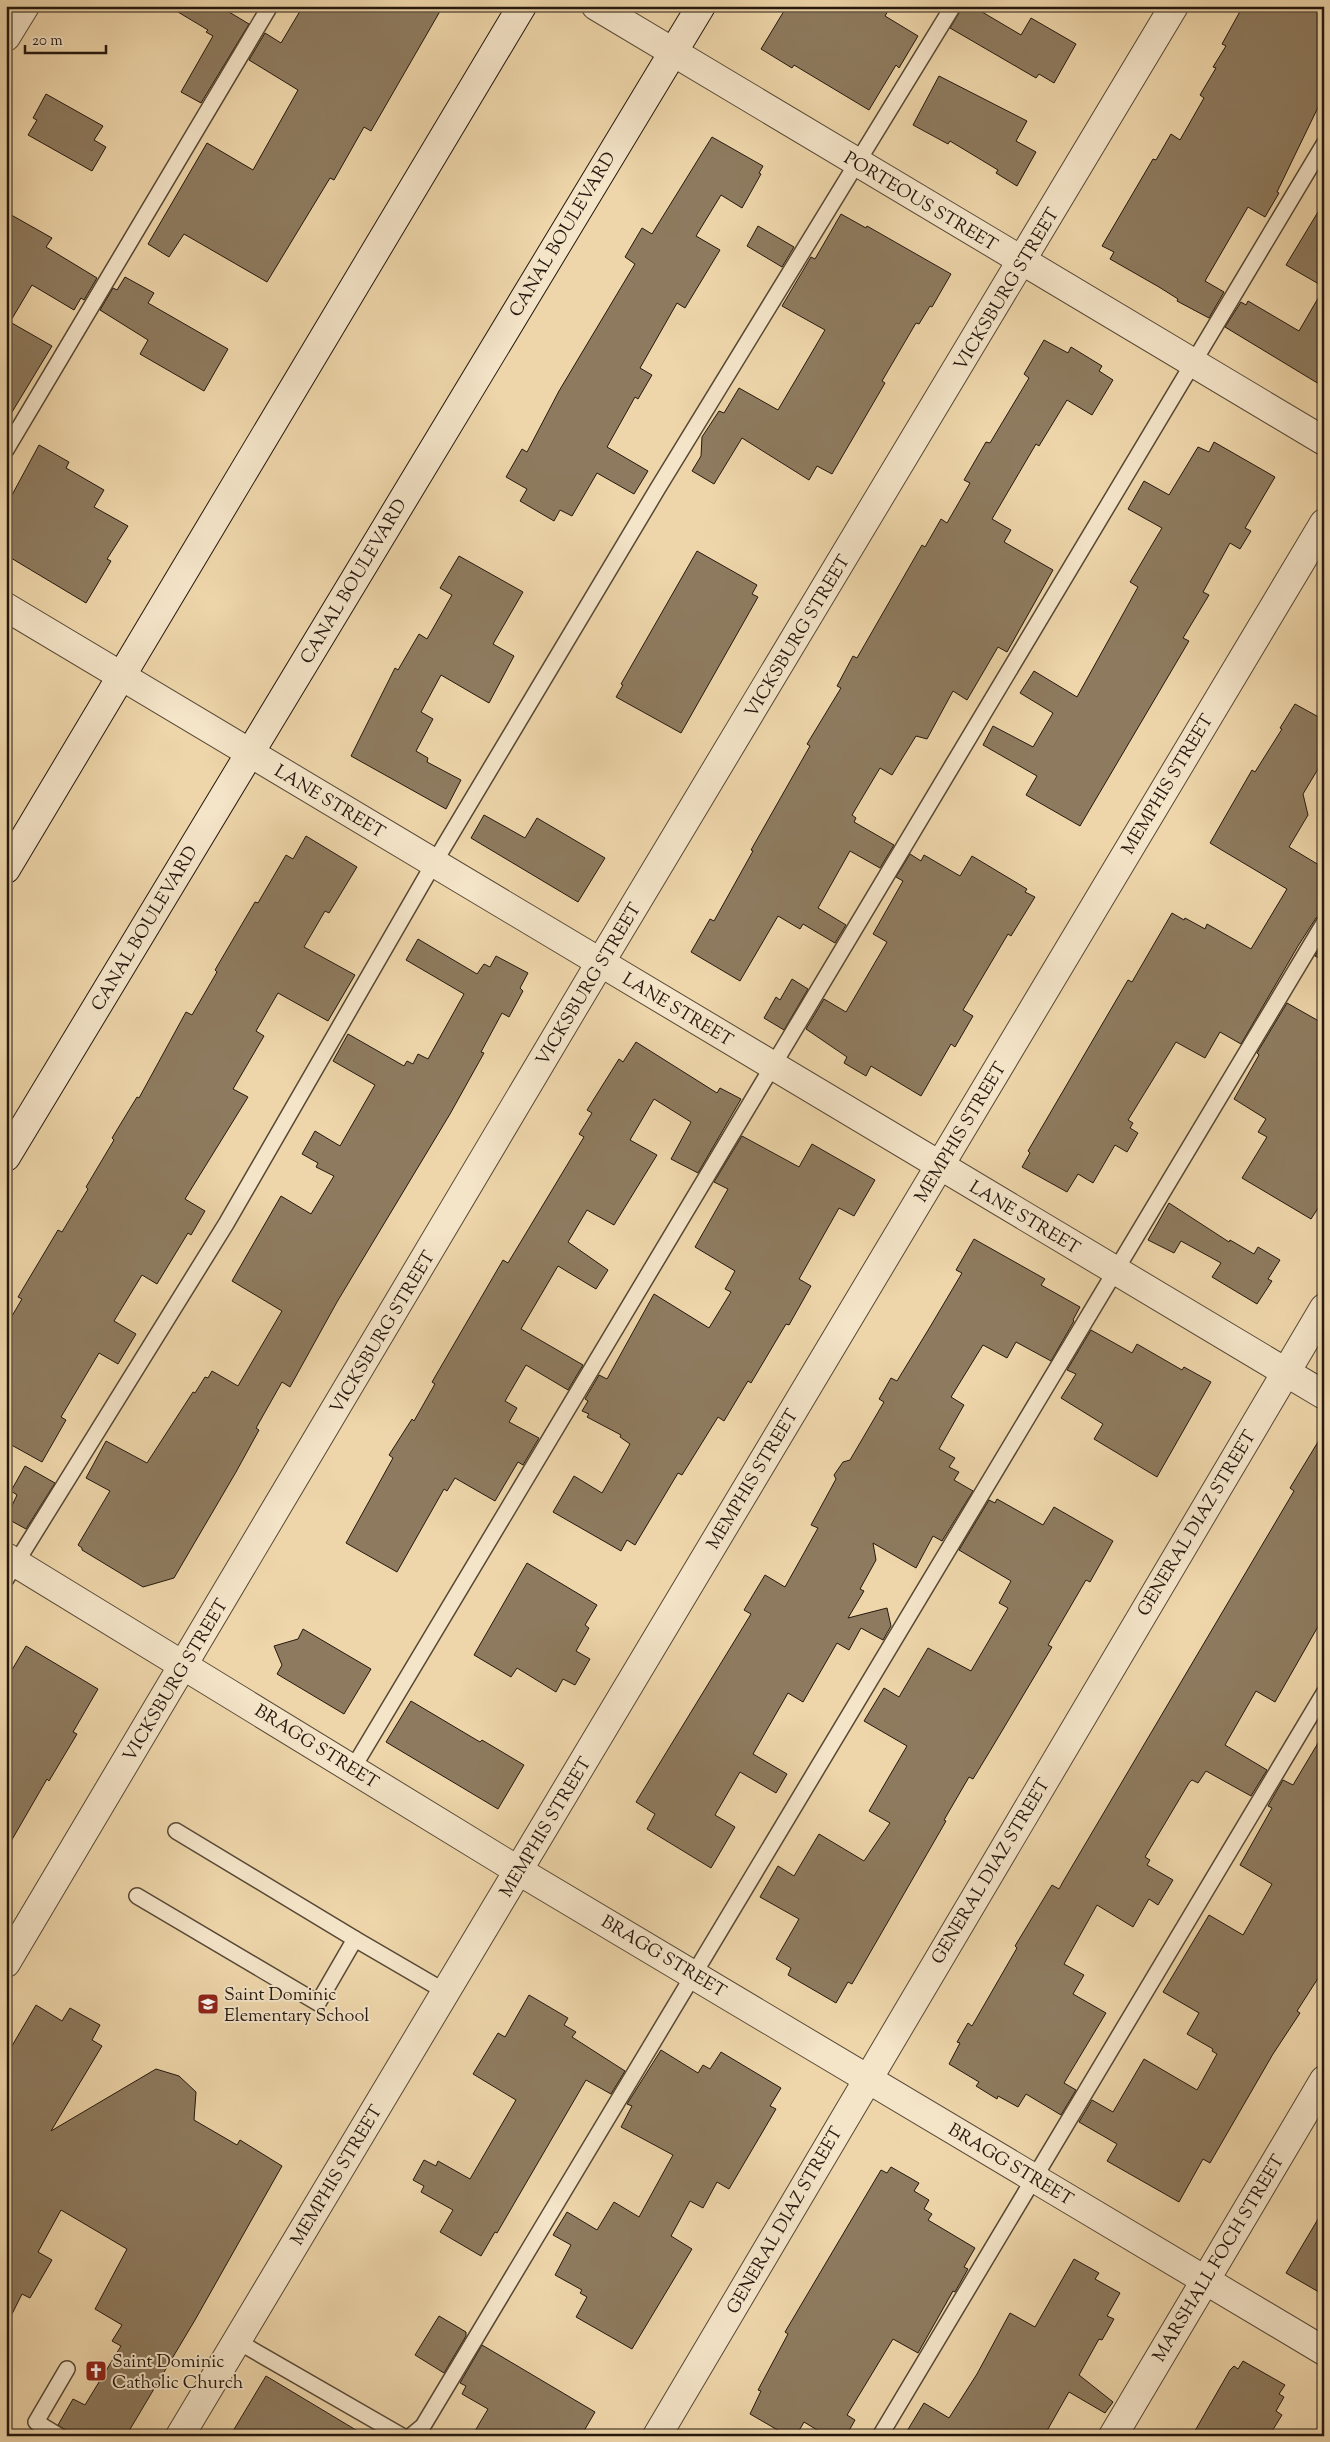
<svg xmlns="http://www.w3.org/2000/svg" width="1330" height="2442" font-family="'Sorts Mill Goudy',serif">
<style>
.building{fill:#8e7b5f;stroke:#25180e}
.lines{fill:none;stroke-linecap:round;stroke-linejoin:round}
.lane-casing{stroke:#574835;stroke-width:18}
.street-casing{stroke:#574835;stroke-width:30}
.secondary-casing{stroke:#25180e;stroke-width:30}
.lane{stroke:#f4e4c8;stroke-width:15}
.street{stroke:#f4e4c8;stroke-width:28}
.secondary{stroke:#f4e4c8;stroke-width:28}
.labels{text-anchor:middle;stroke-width:4;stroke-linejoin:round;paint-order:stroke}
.street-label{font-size:18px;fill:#25180e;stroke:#f4e4c8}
.poi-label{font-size:18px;fill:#25180e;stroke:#f4e4c8;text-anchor:start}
</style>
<rect width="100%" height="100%" fill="#eed6aa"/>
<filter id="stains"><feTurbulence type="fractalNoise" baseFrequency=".004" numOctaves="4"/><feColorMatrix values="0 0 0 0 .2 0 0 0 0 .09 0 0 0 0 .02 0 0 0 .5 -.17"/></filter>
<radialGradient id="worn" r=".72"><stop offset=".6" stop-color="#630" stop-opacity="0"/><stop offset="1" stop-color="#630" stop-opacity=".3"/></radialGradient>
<!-- building -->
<g class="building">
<path d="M 168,6 L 219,6 L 249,24 L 201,103 L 181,92 L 213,36 L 206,32 L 208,30 Z"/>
<path d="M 303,6 L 443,6 L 371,131 L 364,127 L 334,180 L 330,178 L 267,282 L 184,234 L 169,257 L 148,244 L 207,143 L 253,170 L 298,90 L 249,60 L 265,33 L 281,43 Z"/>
<path d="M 787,6 L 891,6 L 885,16 L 918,36 L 899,68 L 896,65 L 869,110 L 794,65 L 792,68 L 761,49 Z"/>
<path d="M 963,6 L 972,6 L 1021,35 L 1031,18 L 1076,44 L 1054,83 L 1039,74 L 1036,78 L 950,28 Z"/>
<path d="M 1243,6 L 1324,6 L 1324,95 L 1277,192 L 1279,193 L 1265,217 L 1248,207 L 1205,281 L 1224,292 L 1209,318 L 1177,301 L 1178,299 L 1159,287 L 1110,259 L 1114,252 L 1102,246 L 1153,159 L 1156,160 L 1171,134 L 1180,140 L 1204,98 L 1200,95 L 1216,68 L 1213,67 L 1226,46 L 1222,44 Z"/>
<path d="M 939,76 L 1027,121 L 1016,141 L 1036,152 L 1017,186 L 996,173 L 998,170 L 950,141 L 948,144 L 913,125 Z"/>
<path d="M 46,94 L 103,126 L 94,140 L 106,147 L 92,171 L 28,135 L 37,120 L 33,118 Z"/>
<path d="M 712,137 L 763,166 L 759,173 L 761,174 L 742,208 L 721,195 L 696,236 L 720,250 L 685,308 L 677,303 L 640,368 L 652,375 L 638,399 L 635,397 L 607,447 L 648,471 L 634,494 L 597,473 L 572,516 L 560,510 L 554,521 L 520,501 L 527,489 L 506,477 L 522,449 L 527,452 L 559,391 L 635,264 L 625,257 L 642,228 L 652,234 Z"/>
<path d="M 1324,202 L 1324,287 L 1286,265 Z"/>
<path d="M 6,212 L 52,238 L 46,247 L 97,278 L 84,300 L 81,298 L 74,310 L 32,285 L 10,322 L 52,346 L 6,422 Z"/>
<path d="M 841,214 L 866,228 L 867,226 L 951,274 L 932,307 L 930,306 L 919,324 L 916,323 L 882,381 L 885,383 L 832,474 L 817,466 L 809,480 L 742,438 L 714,484 L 692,471 L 701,456 L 702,437 L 719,411 L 724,413 L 739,388 L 778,410 L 825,330 L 782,306 L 811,257 L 815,259 Z"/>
<path d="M 758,226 L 794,247 L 782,267 L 747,246 Z"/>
<path d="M 125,277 L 154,293 L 148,303 L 228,349 L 204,391 L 140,354 L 148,340 L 100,310 L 113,288 L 117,290 Z"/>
<path d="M 1324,288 L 1324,387 L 1225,327 L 1241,302 L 1246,305 L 1248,301 L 1299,331 Z"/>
<path d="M 1044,340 L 1068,353 L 1071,347 L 1102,366 L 1099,371 L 1113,380 L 1092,415 L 1067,400 L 1039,446 L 1036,444 L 992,519 L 1011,530 L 1004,542 L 1053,570 L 1007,652 L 998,647 L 967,700 L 953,691 L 927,739 L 916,736 L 892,775 L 880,768 L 852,815 L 856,818 L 854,822 L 894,845 L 880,868 L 850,851 L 818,908 L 846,925 L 835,943 L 803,924 L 800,929 L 778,916 L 740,981 L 691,952 L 710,919 L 714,921 L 753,851 L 751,850 L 810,746 L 807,744 L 841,688 L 837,686 L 853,656 L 857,658 L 922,545 L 925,547 L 941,519 L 947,523 L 970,483 L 964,480 L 986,442 L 990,443 L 1029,378 L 1024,374 Z"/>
<path d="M 1214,442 L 1275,477 L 1245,528 L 1251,531 L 1240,549 L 1230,543 L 1203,592 L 1209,595 L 1183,638 L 1189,641 L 1080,826 L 1026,795 L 1037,776 L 983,745 L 993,726 L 1033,747 L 1053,713 L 1020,693 L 1034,671 L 1077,697 L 1138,587 L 1130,582 L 1162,528 L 1128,509 L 1144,481 L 1169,495 L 1198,447 L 1209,452 Z"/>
<path d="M 39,445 L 69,462 L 66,468 L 104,490 L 94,507 L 128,526 L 107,559 L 111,561 L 86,603 L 6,555 L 6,506 Z"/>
<path d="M 697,551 L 757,585 L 752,594 L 758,597 L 681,733 L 616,697 L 623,685 L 621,684 Z"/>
<path d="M 459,556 L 523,592 L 493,644 L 514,656 L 489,703 L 441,675 L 421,712 L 433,719 L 416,751 L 428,758 L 427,762 L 461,780 L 446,809 L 351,756 L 395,668 L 398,670 L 419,634 L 427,639 L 452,595 L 440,588 Z"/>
<path d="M 1295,704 L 1324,720 L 1324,759 L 1303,794 L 1308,815 L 1289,847 L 1324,868 L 1324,914 L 1316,918 L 1298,946 L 1241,1044 L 1220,1032 L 1205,1058 L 1176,1042 L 1128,1120 L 1133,1123 L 1130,1128 L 1138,1133 L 1127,1152 L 1115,1145 L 1093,1183 L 1078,1174 L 1067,1192 L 1022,1167 L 1030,1153 L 1028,1151 L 1128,980 L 1132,982 L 1172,913 L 1184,920 L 1185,918 L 1205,929 L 1207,924 L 1251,949 L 1287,889 L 1210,843 L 1252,770 L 1255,772 L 1282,729 L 1280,728 Z"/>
<path d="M 484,815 L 525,838 L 537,818 L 605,858 L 578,902 L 471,838 Z"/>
<path d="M 306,836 L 357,867 L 329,913 L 325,911 L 304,947 L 355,975 L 328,1021 L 278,993 L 256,1031 L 264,1036 L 233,1089 L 248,1097 L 185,1199 L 205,1211 L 191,1235 L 188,1233 L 157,1284 L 142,1275 L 114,1321 L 136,1334 L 118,1364 L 99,1353 L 61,1417 L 66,1420 L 42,1462 L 6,1442 L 6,1326 L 22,1299 L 18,1297 L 58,1230 L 62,1232 L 88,1189 L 86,1187 L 114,1140 L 112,1138 L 137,1097 L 139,1098 L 186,1012 L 192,1015 L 217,972 L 215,970 L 255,902 L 258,903 L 286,855 L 293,859 Z"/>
<path d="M 910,854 L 921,861 L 924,855 L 960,876 L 972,856 L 1027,889 L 1025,892 L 1035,897 L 1011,936 L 1008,934 L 963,1010 L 973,1016 L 955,1047 L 951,1044 L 921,1096 L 871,1066 L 866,1076 L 844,1063 L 847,1057 L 806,1029 L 824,999 L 846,1012 L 887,942 L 873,934 L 903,881 L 896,877 Z"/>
<path d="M 418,939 L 477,974 L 484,964 L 490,967 L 496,956 L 528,973 L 520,988 L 523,991 L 509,1017 L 502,1013 L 481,1052 L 484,1053 L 450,1114 L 337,1302 L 290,1387 L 282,1382 L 256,1428 L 259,1430 L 236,1472 L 174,1578 L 143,1587 L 82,1550 L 82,1548 L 78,1545 L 110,1491 L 86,1478 L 106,1441 L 147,1463 L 193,1392 L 195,1393 L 205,1377 L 208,1378 L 212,1371 L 238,1386 L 282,1311 L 232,1281 L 281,1196 L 311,1214 L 334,1176 L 316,1167 L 318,1163 L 302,1154 L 315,1131 L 340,1146 L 375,1085 L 333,1061 L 348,1034 L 404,1066 L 407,1061 L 413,1064 L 418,1054 L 428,1059 L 464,994 L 406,960 Z"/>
<path d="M 1324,942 L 1324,961 L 1315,956 Z"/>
<path d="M 792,979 L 808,989 L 784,1030 L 764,1018 L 776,997 L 780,1000 Z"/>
<path d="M 1287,1003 L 1324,1024 L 1324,1199 L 1311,1219 L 1242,1178 L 1267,1137 L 1258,1132 L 1266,1119 L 1234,1099 L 1259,1055 L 1257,1053 Z"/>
<path d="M 636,1042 L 717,1093 L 720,1088 L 741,1099 L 698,1173 L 671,1159 L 691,1122 L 654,1099 L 630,1140 L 657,1155 L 614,1225 L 587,1210 L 568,1242 L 608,1270 L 596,1289 L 558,1266 L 521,1329 L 583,1365 L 568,1390 L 526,1365 L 505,1401 L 517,1408 L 509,1422 L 539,1438 L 523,1465 L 518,1462 L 495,1501 L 455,1478 L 447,1491 L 444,1489 L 397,1572 L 346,1543 L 393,1458 L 389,1455 L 412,1419 L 414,1421 L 435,1384 L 432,1382 L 503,1260 L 508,1263 L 584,1137 L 579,1134 L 592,1113 L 587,1110 L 619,1059 L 623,1062 Z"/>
<path d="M 742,1136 L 799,1167 L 812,1144 L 875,1180 L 854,1216 L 839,1208 L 799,1279 L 811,1286 L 789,1325 L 786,1324 L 751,1383 L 748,1381 L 724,1421 L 718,1417 L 682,1475 L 678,1473 L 635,1545 L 627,1540 L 621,1551 L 553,1512 L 574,1476 L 602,1493 L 630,1444 L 620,1437 L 621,1435 L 587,1417 L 589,1414 L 582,1411 L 588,1401 L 585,1399 L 599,1375 L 607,1379 L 654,1294 L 709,1328 L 731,1292 L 725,1289 L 735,1271 L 695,1247 L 728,1189 L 714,1182 Z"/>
<path d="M 1169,1203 L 1229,1242 L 1230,1240 L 1254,1254 L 1258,1247 L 1280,1260 L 1268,1279 L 1272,1281 L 1257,1304 L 1212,1277 L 1221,1263 L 1181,1241 L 1174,1253 L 1148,1240 Z"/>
<path d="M 974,1239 L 1045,1279 L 1041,1285 L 1080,1307 L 1073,1320 L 1074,1321 L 1051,1361 L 1016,1342 L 1007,1358 L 983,1345 L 951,1397 L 964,1405 L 939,1449 L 955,1458 L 949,1467 L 959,1472 L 954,1480 L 973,1491 L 942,1541 L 933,1536 L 916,1568 L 873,1543 L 876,1560 L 860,1589 L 864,1591 L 848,1618 L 887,1608 L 891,1626 L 883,1640 L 861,1628 L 849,1650 L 837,1643 L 803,1702 L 788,1693 L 753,1754 L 787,1774 L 776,1793 L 740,1772 L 715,1815 L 735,1827 L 711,1868 L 647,1829 L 655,1814 L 636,1802 L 751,1614 L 744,1610 L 765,1575 L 785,1587 L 818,1528 L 811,1525 L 836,1479 L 834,1475 L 843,1462 L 850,1460 L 884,1402 L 879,1399 L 891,1378 L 897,1381 L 930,1327 L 962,1273 L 956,1270 Z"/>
<path d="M 1091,1330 L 1132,1353 L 1137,1344 L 1182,1370 L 1184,1367 L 1211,1382 L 1157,1477 L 1094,1439 L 1103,1424 L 1061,1398 L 1076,1374 L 1067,1370 Z"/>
<path d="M 1324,1432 L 1324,1616 L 1275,1702 L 1256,1691 L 1225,1745 L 1267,1770 L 1251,1796 L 1206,1771 L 1198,1783 L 1192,1780 L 1189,1783 L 1145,1857 L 1150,1860 L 1147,1865 L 1173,1880 L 1158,1905 L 1149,1899 L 1133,1927 L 1097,1905 L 1064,1964 L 1084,1975 L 1073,1994 L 1106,2013 L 1064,2083 L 1076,2090 L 1061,2115 L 1026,2094 L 1018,2107 L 998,2096 L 997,2099 L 976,2086 L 979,2082 L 949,2064 L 960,2043 L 957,2042 L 968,2023 L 972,2026 L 1017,1948 L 1015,1946 L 1052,1885 L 1059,1889 L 1064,1880 L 1294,1491 L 1290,1488 Z"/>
<path d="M 25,1466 L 55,1483 L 26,1529 L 6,1518 L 17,1495 L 11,1491 Z"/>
<path d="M 997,1499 L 1043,1525 L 1054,1507 L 1113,1541 L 1090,1582 L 1086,1580 L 1048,1645 L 1052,1647 L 993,1746 L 973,1779 L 969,1777 L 944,1820 L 946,1821 L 852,1984 L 848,1982 L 836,2003 L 788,1975 L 791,1968 L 776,1959 L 799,1919 L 760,1897 L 778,1866 L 794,1876 L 819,1834 L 864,1861 L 890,1823 L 869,1811 L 907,1746 L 864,1721 L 884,1688 L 899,1697 L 928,1648 L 971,1671 L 1008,1608 L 999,1603 L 1011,1581 L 959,1550 L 989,1500 L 995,1503 Z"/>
<path d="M 527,1563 L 597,1605 L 585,1625 L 589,1628 L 576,1651 L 590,1659 L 575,1685 L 563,1679 L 556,1692 L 517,1668 L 511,1677 L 474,1655 Z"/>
<path d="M 303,1629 L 371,1669 L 344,1714 L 277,1674 L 282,1665 L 274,1646 L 298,1639 Z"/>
<path d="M 26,1646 L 98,1689 L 73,1732 L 77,1734 L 49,1781 L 47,1779 L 6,1850 L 6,1680 Z"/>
<path d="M 411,1701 L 480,1742 L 482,1740 L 524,1765 L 498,1809 L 386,1742 Z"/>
<path d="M 1324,1733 L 1324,1969 L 1297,2011 L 1300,2013 L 1273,2054 L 1210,2163 L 1203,2159 L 1179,2202 L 1107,2161 L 1117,2144 L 1079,2122 L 1092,2100 L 1113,2112 L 1144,2059 L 1197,2090 L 1217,2054 L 1212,2051 L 1213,2049 L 1187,2034 L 1199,2013 L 1163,1992 L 1209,1915 L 1243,1935 L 1272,1884 L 1240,1865 L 1272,1808 L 1268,1806 L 1283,1780 L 1293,1785 Z"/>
<path d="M 529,1995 L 568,2018 L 564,2025 L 576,2032 L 572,2037 L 625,2071 L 611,2094 L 586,2080 L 497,2233 L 495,2232 L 481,2256 L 440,2232 L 453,2210 L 421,2192 L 424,2186 L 413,2180 L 424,2160 L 436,2166 L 438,2161 L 470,2179 L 516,2100 L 473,2074 L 498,2033 L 505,2037 Z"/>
<path d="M 36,2005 L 62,2021 L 70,2008 L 100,2025 L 92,2040 L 102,2046 L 51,2131 L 156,2069 L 179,2076 L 196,2092 L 194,2120 L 237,2145 L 240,2140 L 282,2166 L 195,2320 L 126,2436 L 68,2436 L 67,2431 L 58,2425 L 73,2399 L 85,2405 L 121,2346 L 112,2341 L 122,2325 L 95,2309 L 127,2249 L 61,2210 L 38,2252 L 52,2260 L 30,2298 L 22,2294 L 6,2326 L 6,2056 Z"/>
<path d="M 661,2050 L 698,2073 L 703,2065 L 710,2069 L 721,2052 L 781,2088 L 770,2106 L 776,2109 L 729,2189 L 717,2182 L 703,2208 L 690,2201 L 671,2236 L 692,2249 L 632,2349 L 576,2317 L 587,2297 L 580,2293 L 582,2290 L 555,2275 L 571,2245 L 553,2235 L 567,2212 L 597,2230 L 614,2202 L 639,2217 L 673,2155 L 621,2127 L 632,2106 L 627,2104 Z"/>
<path d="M 891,2167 L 919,2183 L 914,2191 L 929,2200 L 924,2209 L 932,2214 L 928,2220 L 975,2248 L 964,2267 L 968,2269 L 955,2292 L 953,2291 L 918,2353 L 893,2339 L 847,2415 L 855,2420 L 846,2436 L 827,2436 L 804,2422 L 796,2436 L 788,2436 L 750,2414 L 761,2391 L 758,2390 L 788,2334 L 785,2332 L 881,2170 L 887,2173 Z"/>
<path d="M 1324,2209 L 1324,2295 L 1286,2273 Z"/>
<path d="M 1074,2259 L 1099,2273 L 1095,2279 L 1120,2293 L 1107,2316 L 1114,2319 L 1102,2340 L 1099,2339 L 1079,2375 L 1113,2402 L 1105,2413 L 1069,2392 L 1044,2436 L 904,2436 L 924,2403 L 949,2418 L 977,2374 L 1010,2313 L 1035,2327 Z"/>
<path d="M 439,2316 L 466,2332 L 466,2336 L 444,2373 L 415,2355 Z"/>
<path d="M 482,2345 L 595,2412 L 581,2436 L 472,2436 L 488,2409 L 462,2394 L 466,2386 L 460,2383 Z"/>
<path d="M 1243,2361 L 1285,2385 L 1279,2394 L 1284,2397 L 1276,2411 L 1282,2415 L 1269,2436 L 1192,2436 L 1230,2370 L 1234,2366 L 1238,2369 Z"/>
<path d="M 266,2376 L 366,2436 L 230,2436 Z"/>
</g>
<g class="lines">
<!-- lane casing -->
<g class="lane-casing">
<g id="lane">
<path d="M 6,450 L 270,6"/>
<path d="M 6,1579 L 226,1224 L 434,863 L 658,488 L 953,6"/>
<path d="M 353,1768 L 1324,144"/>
<path d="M 176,1831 L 355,1939"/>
<path d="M 137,1896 L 318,2003 L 355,1939 L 446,1992"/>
<path d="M 237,2341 L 402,2436"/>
<path d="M 59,2436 L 36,2422 L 67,2369"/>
<path d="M 411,2436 L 423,2426 L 1324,923"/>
<path d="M 880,2436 L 1324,1693"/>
</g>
</g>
<!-- street casing -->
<g class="street-casing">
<g id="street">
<path d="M 596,6 L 1324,441"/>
<path d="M 6,37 L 25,6"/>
<path d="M 6,607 L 1324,1395"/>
<path d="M 6,1557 L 519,1871 L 1324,2351"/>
<path d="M 6,1963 L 600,963 L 1174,6"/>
<path d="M 180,2436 L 1324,523"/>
<path d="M 657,2436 L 1324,1308"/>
<path d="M 1113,2436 L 1324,2080"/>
</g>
</g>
<!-- secondary casing -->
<g class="secondary-casing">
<g id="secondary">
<path d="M 6,869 L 522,6"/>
<path d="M 6,1157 L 701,6"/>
</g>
</g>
<!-- lane -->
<use href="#lane" class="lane"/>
<!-- street -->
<use href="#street" class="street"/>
<!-- secondary -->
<use href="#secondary" class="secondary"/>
</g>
<!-- icons -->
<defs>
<g id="school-square" transform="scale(1.125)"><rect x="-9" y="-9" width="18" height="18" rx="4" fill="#8f2418" stroke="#f4e4c8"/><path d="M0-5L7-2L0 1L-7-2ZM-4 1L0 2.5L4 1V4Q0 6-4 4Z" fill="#fff"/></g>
<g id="church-square" transform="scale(1.125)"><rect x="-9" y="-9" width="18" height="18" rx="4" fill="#8f2418" stroke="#f4e4c8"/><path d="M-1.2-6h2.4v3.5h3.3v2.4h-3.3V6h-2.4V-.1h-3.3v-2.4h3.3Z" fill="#fff"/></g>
</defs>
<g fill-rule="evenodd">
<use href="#school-square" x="208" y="2004"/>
<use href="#church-square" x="96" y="2371"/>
</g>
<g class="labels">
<!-- street labels -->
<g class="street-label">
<text transform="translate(921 201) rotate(31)" y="6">PORTEOUS STREET</text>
<text transform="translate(562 234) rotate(-59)" y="6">CANAL BOULEVARD</text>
<text transform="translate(1006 289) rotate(-59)" y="6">VICKSBURG STREET</text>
<text transform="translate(353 581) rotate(-59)" y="6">CANAL BOULEVARD</text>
<text transform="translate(797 636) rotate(-59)" y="6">VICKSBURG STREET</text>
<text transform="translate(1167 784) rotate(-59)" y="6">MEMPHIS STREET</text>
<text transform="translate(330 801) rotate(31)" y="6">LANE STREET</text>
<text transform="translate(144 928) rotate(-59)" y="6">CANAL BOULEVARD</text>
<text transform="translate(588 984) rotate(-59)" y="6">VICKSBURG STREET</text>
<text transform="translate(678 1009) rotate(31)" y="6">LANE STREET</text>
<text transform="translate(960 1132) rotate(-59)" y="6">MEMPHIS STREET</text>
<text transform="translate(1025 1217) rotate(31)" y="6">LANE STREET</text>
<text transform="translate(382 1332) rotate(-59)" y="6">VICKSBURG STREET</text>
<text transform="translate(752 1479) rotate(-59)" y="6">MEMPHIS STREET</text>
<text transform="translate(1196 1523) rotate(-59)" y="6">GENERAL DIAZ STREET</text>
<text transform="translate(175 1680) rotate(-59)" y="6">VICKSBURG STREET</text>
<text transform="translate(317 1746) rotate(32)" y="6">BRAGG STREET</text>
<text transform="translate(545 1827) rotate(-59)" y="6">MEMPHIS STREET</text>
<text transform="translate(990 1871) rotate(-59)" y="6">GENERAL DIAZ STREET</text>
<text transform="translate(664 1956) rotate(31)" y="6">BRAGG STREET</text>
<text transform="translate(1011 2164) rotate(31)" y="6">BRAGG STREET</text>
<text transform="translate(336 2175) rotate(-59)" y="6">MEMPHIS STREET</text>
<text transform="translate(784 2220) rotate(-60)" y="6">GENERAL DIAZ STREET</text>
<text transform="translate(1218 2258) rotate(-59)" y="6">MARSHALL FOCH STREET</text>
</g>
<!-- poi labels -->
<g class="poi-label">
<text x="224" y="2000">Saint Dominic<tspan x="224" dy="21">Elementary School</tspan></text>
<text x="112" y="2367">Saint Dominic<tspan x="112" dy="21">Catholic Church</tspan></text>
</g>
</g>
<!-- margin -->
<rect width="1330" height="2442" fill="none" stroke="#eed6aa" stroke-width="25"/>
<rect x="8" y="8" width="1315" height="2427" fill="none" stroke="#25180e" stroke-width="2.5"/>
<rect x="12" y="12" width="1305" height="2417" fill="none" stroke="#25180e"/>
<!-- scale -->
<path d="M25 45v8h81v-8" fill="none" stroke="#25180e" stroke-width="2.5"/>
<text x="32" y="45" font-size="15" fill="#25180e" stroke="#f4e4c8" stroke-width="4" paint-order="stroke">20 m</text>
<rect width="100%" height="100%" filter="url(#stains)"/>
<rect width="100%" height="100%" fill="url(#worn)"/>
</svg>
